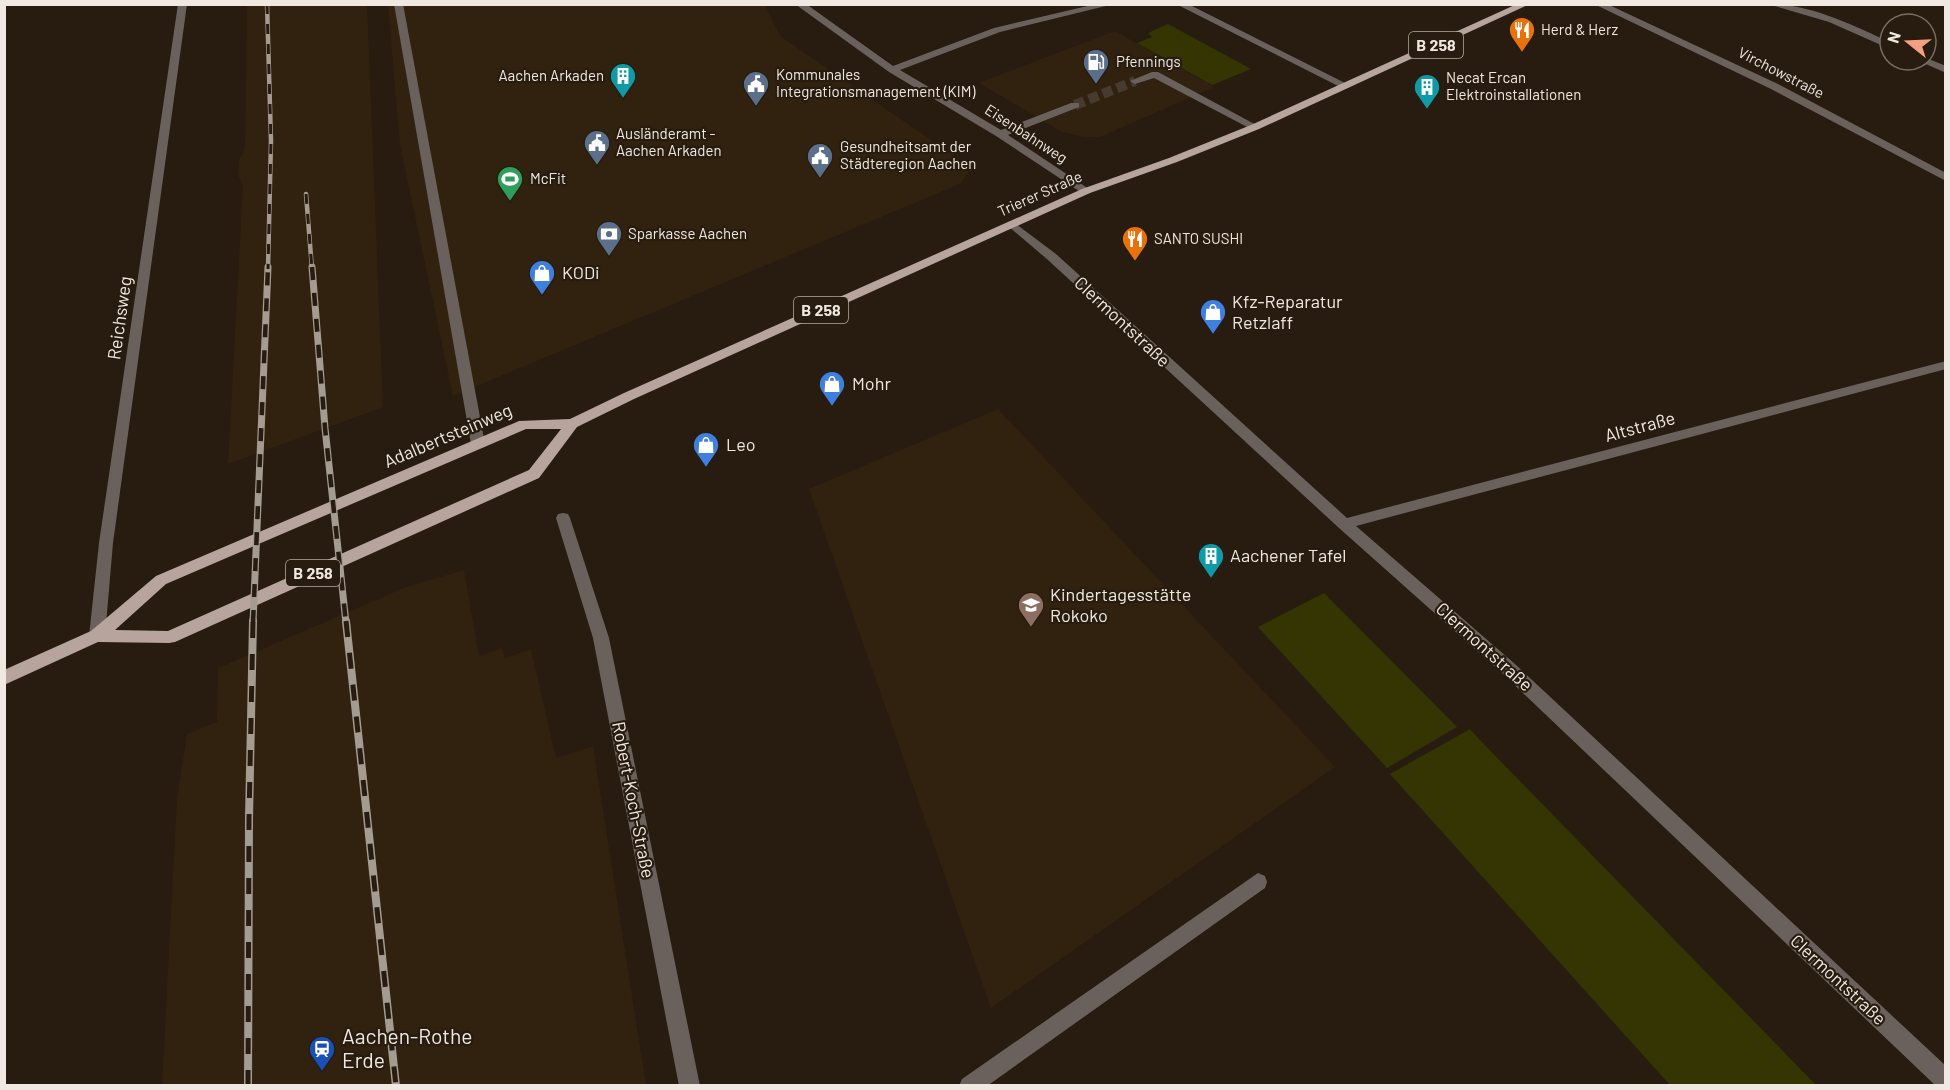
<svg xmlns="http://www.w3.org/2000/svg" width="1950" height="1090" font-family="Barlow,sans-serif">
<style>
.built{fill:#31220f}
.green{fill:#343503}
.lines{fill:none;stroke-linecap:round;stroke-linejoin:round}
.minor-tunnel{stroke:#453b2e;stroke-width:10;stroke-dasharray:10 5;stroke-linecap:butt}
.minor{fill:#6a615d;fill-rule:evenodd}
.major{fill:#b6a49d;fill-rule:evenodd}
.rail-far2-casing{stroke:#a49b91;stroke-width:4.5}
.rail-far1-casing{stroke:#a49b91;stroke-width:7}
.rail-casing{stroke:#a49b91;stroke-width:8}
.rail-far2{stroke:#271c0f;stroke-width:3;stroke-dasharray:10;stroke-linecap:butt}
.rail-far1{stroke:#271c0f;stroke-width:4.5;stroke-dasharray:13;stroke-linecap:butt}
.rail{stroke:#271c0f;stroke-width:5;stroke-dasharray:16;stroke-linecap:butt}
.labels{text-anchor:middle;stroke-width:4.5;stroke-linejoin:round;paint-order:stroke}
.far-poi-label{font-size:15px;fill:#f1e9e1;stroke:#271c0f;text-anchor:start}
.far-street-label{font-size:15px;fill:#f1e9e1;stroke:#271c0f}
.shield{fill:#271c0f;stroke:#b4aca2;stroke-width:1.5}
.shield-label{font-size:16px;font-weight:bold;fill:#f1e9e1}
.poi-label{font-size:18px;fill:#f1e9e1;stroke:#271c0f;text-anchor:start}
.street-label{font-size:18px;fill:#f1e9e1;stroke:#271c0f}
.near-poi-label{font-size:21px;fill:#f1e9e1;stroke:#271c0f;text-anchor:start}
</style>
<rect width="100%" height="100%" fill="#271c0f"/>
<!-- built -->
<g class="built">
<path d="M 247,5 L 367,5 L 383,407 L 228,464 L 243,186 L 238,175 L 239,160 L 245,149 Z"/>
<path d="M 388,5 L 765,5 L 780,36 L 957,158 L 969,172 L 960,184 L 453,396 L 400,145 Z"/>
<path d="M 1115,31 L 1214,87 L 1100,137 L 1083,137 L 1062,132 L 979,83 Z"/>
<path d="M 998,409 L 1335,767 L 991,1008 L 809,489 Z"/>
<path d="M 464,570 L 479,656 L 502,648 L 505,658 L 531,649 L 556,758 L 593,746 L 646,1085 L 162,1085 L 177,798 L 187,734 L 217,722 L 218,668 L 406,587 Z"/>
</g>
<!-- green -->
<g class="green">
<path d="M 1168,24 L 1251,69 L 1212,85 L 1137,43 L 1152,37 L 1148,33 Z"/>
<path d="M 1324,593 L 1457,727 L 1387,768 L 1258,627 Z"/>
<path d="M 1470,729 L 1479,739 L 1816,1085 L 1670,1085 L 1390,774 Z"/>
</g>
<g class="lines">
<!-- minor-tunnel -->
<path class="minor-tunnel" d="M 1075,105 L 1135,81"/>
<!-- minor -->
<g class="minor">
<path d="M 178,4 L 187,4 L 113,543 L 105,636 L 103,641 L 97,642 L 91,641 L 89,636 L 99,543 Z"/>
<path d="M 394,4 L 403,4 L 485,444 L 478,449 L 471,444 Z"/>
<path d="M 795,4 L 806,4 L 893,66 L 994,28 L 1096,4 L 1114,4 L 1000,32 L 900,70 L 1001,130 L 1071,103 L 1079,103 L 1079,107 L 1008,135 L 1092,191 L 1086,194 L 1082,193 L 996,136 L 889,72 Z"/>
<path d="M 1176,4 L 1188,4 L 1351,86 L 1342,88 Z"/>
<path d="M 1594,4 L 1607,4 L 1778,84 L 1946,173 L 1946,181 L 1771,89 Z"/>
<path d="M 1768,4 C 1811,4 1851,25 1890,42 L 1890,49 L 1829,22 Z"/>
<path d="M 1926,58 L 1946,66 L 1946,73 L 1917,60 Z"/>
<path d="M 1152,72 L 1158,72 L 1260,127 L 1251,129 L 1154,78 L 1135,84 L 1130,81 Z"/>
<path d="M 1012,221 L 1056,254 L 1347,518 L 1946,361 L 1946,369 L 1356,526 L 1515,664 L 1946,1066 L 1946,1086 L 1936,1086 L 1503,674 L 1339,528 L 1048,260 L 1008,226 L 1008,222 Z"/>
<path d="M 563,513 L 568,514 L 570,518 L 609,638 L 700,1086 L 679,1086 L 593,638 L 556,518 L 558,514 Z"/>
<path d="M 1258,873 L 1265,876 L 1267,882 L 1265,888 L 987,1086 L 959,1086 L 962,1079 Z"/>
</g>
<!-- major -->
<path class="major" d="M 1517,4 L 1530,4 L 1259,129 L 1177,162 L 1090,193 L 634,399 L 577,427 L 539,478 L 175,642 L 169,643 L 98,642 L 4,685 L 4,670 L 91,631 L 156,576 L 519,421 L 570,419 L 624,393 L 1082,189 L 1169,158 L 1251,125 ZM 526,429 L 561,429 L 529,470 L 168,631 L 115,630 L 166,584 Z"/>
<!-- rail-far2 casing -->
<g class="rail-far2-casing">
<g id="rail-far2">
<path d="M 267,4 L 271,141 L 268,269"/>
<path d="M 306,194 L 312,269"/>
</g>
</g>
<!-- rail-far1 casing -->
<g class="rail-far1-casing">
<g id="rail-far1">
<path d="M 312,267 L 325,428 L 346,623"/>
<path d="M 253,623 L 268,267"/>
</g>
</g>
<!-- rail casing -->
<g class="rail-casing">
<g id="rail">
<path d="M 346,621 L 396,1086"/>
<path d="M 248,1086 L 249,819 L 253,621"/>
</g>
</g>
<!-- rail-far2 -->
<use href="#rail-far2" class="rail-far2"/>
<!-- rail-far1 -->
<use href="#rail-far1" class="rail-far1"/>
<!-- rail -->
<use href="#rail" class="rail"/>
</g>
<!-- icons -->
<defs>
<g id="restaurant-pin" transform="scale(1.35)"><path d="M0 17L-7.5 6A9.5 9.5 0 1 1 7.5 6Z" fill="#e8710a" stroke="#271c0f"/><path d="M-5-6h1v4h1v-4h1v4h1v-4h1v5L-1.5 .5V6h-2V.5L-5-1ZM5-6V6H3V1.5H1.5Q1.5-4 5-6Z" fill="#fff"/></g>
<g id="fuel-pin" transform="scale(1.35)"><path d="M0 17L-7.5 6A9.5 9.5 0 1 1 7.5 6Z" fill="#5c6f8a" stroke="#271c0f"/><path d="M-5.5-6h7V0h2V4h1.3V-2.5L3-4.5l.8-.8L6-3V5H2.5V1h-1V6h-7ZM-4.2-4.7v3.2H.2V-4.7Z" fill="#fff"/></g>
<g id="building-pin" transform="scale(1.35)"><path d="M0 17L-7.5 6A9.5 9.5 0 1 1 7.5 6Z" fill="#0f9aa8" stroke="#271c0f"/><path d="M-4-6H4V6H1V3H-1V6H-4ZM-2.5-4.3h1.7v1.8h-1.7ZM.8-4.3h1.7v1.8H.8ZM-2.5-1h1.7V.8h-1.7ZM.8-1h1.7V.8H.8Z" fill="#fff"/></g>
<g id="civic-pin" transform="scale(1.35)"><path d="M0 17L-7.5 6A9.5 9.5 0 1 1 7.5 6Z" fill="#5c6f8a" stroke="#271c0f"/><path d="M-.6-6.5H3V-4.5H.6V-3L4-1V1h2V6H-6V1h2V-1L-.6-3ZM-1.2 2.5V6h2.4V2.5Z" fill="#fff"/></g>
<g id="stadium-pin" transform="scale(1.35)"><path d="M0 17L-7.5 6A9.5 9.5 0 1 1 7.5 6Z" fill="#2e9e5b" stroke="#271c0f"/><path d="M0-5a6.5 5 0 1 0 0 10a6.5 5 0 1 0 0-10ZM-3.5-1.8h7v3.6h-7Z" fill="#fff"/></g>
<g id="bank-pin" transform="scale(1.35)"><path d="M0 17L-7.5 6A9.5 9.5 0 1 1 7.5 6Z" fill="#5c6f8a" stroke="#271c0f"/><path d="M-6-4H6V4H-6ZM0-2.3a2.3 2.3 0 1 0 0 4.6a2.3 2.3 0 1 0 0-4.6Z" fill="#fff"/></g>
<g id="shop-pin" transform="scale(1.35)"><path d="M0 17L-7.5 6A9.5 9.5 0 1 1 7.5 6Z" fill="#3f7fe0" stroke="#271c0f"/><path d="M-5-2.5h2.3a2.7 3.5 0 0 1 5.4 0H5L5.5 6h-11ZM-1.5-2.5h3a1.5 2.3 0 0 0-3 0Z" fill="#fff"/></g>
<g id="school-pin" transform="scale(1.35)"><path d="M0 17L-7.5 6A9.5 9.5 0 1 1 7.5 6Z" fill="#8d6e63" stroke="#271c0f"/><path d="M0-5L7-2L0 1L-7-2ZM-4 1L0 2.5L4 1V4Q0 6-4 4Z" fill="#fff"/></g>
<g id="station-pin" transform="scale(1.35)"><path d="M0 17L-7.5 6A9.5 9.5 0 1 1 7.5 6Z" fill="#1a4fb4" stroke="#271c0f"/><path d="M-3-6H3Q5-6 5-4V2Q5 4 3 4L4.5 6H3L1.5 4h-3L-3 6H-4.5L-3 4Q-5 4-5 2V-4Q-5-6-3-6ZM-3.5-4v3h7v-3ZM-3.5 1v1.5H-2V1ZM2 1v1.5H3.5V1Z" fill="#fff"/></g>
</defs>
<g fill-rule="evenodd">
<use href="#restaurant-pin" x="1522" y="30"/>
<use href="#fuel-pin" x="1096" y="62"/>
<use href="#building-pin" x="623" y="76"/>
<use href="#civic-pin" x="756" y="84"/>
<use href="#building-pin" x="1427" y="87"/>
<use href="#civic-pin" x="597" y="143"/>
<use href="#civic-pin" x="820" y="156"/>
<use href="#stadium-pin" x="510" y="179"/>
<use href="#bank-pin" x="609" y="234"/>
<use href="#restaurant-pin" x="1135" y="239"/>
<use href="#shop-pin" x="542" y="273"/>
<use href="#shop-pin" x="1213" y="312"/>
<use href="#shop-pin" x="832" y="384"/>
<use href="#shop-pin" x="706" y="445"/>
<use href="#building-pin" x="1211" y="556"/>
<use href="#school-pin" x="1031" y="605"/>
<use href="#station-pin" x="322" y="1049"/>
</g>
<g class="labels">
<!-- far-poi labels -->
<g class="far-poi-label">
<text x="1541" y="35">Herd &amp; Herz</text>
<text x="1116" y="67">Pfennings</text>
<text x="776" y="80">Kommunales<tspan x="776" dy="17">Integrationsmanagement (KIM)</tspan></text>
<text x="604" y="81" text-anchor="end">Aachen Arkaden</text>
<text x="1446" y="83">Necat Ercan<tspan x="1446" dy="17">Elektroinstallationen</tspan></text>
<text x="616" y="139">Ausländeramt -<tspan x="616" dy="17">Aachen Arkaden</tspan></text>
<text x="840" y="152">Gesundheitsamt der<tspan x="840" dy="17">Städteregion Aachen</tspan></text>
<text x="530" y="184">McFit</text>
<text x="628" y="239">Sparkasse Aachen</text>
<text x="1154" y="244">SANTO SUSHI</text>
</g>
<!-- far-street labels -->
<g class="far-street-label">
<text transform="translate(1781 73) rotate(27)" y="5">Virchowstraße</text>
<text transform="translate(1026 134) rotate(33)" y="5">Eisenbahnweg</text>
<text transform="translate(1040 194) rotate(-24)" y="5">Trierer Straße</text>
</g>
<!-- shield labels -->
<g class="shield">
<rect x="1409" y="32" width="54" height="26" rx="4.5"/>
<rect x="794" y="297" width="54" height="26" rx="4.5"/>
<rect x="286" y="560" width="54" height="26" rx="4.5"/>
</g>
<g class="shield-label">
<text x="1436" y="51">B 258</text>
<text x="821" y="316">B 258</text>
<text x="313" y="579">B 258</text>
</g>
<!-- poi labels -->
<g class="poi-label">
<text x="562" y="279">KODi</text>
<text x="1232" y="308">Kfz-Reparatur<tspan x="1232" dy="21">Retzlaff</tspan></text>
<text x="852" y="390">Mohr</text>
<text x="726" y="451">Leo</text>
<text x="1230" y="562">Aachener Tafel</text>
<text x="1050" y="601">Kindertagesstätte<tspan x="1050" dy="21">Rokoko</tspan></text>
</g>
<!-- street labels -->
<g class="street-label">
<text transform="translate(120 318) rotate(-82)" y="6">Reichsweg</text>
<text transform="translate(1122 322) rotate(43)" y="6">Clermontstraße</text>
<text transform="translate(1640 427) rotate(-15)" y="6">Altstraße</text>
<text transform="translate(448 436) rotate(-23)" y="6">Adalbertsteinweg</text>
<text transform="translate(1484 647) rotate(42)" y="6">Clermontstraße</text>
<text transform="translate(633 800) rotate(79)" y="6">Robert-Koch-Straße</text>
<text transform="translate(1838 980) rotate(43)" y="6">Clermontstraße</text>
</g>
<!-- near-poi labels -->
<g class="near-poi-label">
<text x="342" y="1044">Aachen-Rothe<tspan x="342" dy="24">Erde</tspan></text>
</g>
</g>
<!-- border -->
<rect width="1950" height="1090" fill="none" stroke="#f1e9e1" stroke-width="12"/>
<!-- north arrow -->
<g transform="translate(1908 42) rotate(288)"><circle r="28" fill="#271c0f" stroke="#786e63" stroke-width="1.5"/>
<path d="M0-4.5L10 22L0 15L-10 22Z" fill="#f39f82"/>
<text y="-9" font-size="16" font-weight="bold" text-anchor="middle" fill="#f1e9e1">N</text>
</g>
</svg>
